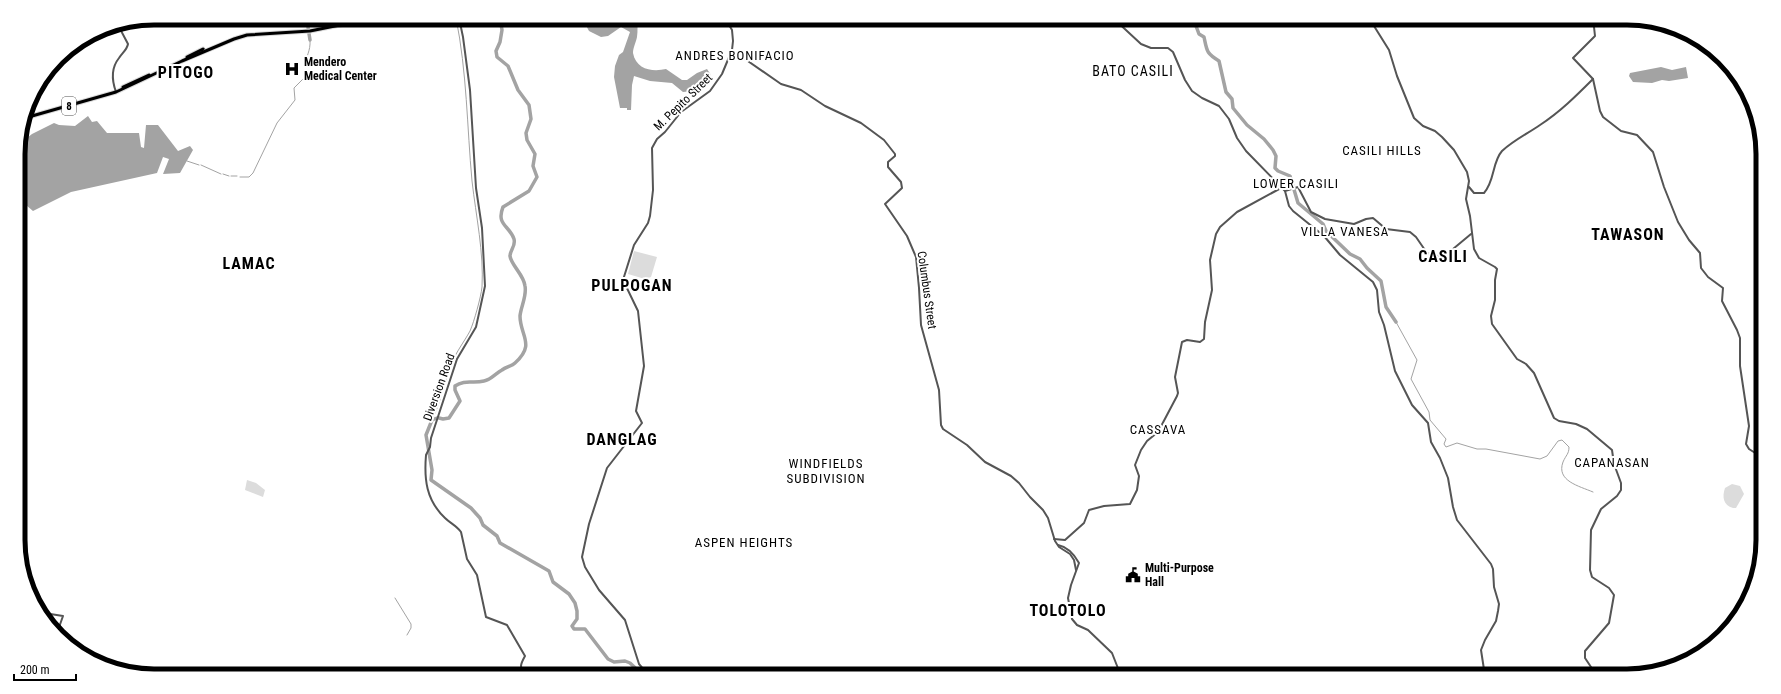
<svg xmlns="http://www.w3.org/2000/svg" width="1781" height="694" font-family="'Roboto Condensed',sans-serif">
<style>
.green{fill:#dcdcdc}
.water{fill:#a3a3a3}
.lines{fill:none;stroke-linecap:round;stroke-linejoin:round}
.stream{stroke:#a3a3a3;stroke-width:1}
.river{stroke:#a3a3a3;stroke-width:3.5}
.major-casing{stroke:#dbdbdb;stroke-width:5}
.minor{stroke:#555;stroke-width:2}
.major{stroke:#000;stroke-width:3}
.labels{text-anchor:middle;stroke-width:4;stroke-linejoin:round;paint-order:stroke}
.shield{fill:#fff;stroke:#4c4c4c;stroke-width:1}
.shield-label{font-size:11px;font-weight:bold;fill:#000}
.poi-label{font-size:12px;font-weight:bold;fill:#000;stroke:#fff;text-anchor:start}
.street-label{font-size:12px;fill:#000;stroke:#fff}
.neighbourhood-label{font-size:13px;letter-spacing:1px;fill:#000;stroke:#fff}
.quarter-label{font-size:14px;letter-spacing:1px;fill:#000;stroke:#fff}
.district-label{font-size:16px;font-weight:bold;letter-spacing:1px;fill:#000;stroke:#fff}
.rim{fill:none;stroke:#000;stroke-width:5}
</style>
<rect width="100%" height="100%" fill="#fff"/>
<!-- green -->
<g class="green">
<path d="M 634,251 L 657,257 L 651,277 L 645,279 L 628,274 Z"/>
<path d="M 247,480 L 256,483 L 265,490 L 263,497 L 245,490 Z"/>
<path d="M 1732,484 L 1740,486 L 1744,494 L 1736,508 L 1733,508 C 1723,505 1722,497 1725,488 Z"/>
</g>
<!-- water -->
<g class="water">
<path d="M 582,18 L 638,18 C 637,24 638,31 637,37 C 636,42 633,48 633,53 C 636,70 653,72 666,69 L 682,80 L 687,80 L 697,73 L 707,69 L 711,75 L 710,79 L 693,91 L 683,92 L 672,83 L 650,81 L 634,76 L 632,85 L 631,110 L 627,110 L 627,108 L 620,108 L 614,77 L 615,66 L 619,55 L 623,52 L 630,32 L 621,27 L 608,36 L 601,37 L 589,31 Z"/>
<path d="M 1661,67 L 1672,70 L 1686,67 L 1688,78 L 1669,81 L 1662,80 L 1652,83 L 1633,82 L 1629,76 L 1630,73 Z"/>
<path d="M 88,116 L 92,122 L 97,121 L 107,133 L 139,133 L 141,147 L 144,148 L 146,125 L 158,125 L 178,151 L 190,146 L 193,150 L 180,173 L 163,174 L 169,159 L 163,157 L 157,173 L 71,192 L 33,211 L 26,205 L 19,205 L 18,145 L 32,134 L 54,123 L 59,125 L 75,126 Z"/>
</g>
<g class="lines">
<!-- stream -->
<g class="stream">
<path d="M 306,66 C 305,56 311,52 310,40"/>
<path d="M 187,161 L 199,165"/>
<path d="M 201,165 L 221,174"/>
<path d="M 223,174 L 229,176"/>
<path d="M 231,176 L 237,176"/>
<path d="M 240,177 L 249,177 L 253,173 L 277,123 L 295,100 L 294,88 L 306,76"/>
<path d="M 1396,322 L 1417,360 L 1411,379 L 1429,412 L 1430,420 L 1446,439 L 1444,444 L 1446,447 L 1457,443 L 1477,449 L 1486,449 L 1540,459 L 1547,456 L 1558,441 L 1562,440 L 1569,447 C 1569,454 1566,455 1563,462 C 1556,481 1579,486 1593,492"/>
<path d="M 432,420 C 441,402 444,382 452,363 C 456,352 464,342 470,331 C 474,322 481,297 482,287 C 484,253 476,216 472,181 C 467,127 467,72 456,18"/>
<path d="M 395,598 L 411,624 L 411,628 L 407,635"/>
</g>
<!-- river -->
<g class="river">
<path d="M 1193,18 L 1199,34 L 1204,37 C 1207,51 1206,53 1219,61 L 1226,92 L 1232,99 L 1233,108 L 1247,125 L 1264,139 L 1273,150 L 1276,156 L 1275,168 L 1278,171 L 1290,176 L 1298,203 L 1323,224 L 1326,231 L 1350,254 L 1360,259 L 1367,268 L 1381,281 L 1386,307 L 1396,322"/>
<path d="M 310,40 L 308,27 L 313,18"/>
<path d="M 437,418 L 432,420 L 426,435 L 432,470 L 431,480 L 471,508 L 480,518 L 483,525 L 497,536 L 500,543 L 549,571 L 553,582 L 569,594 L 575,603 L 577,611 L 577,619 L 572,626 L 574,629 L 585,629 L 608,659 L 614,662 L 625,661 L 630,663 L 644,676"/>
<path d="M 439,418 L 443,419 L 449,418 L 460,401 L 455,390 L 455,386 C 465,379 473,384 484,381 C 491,380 496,373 502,370 C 506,367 512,366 515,363 C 536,344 520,336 520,316 C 521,306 527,296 525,286 C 524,275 511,265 510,256 C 510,250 516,246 514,239 C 509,225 496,225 503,207 L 529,191 L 537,177 L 533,166 L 535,154 L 527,140 L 526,133 L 531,119 L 529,105 L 518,90 L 508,66 L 497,57 L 496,51 L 500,42 L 502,30 L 500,18"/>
</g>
<!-- major casing -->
<g class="major-casing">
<g id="major">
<path d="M 345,22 L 364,18"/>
<path d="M 187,57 L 203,49"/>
<path d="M 123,87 L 149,75"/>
<path d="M 25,118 L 116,92 L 182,61 L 234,39 L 247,35 L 310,31 L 375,18"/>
</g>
</g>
<!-- minor -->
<g class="minor">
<path d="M 459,18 L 463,37 L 470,90 L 476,188 L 482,228 L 485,286 L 476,327 L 457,359 L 431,438 L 430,447 L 426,455 C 424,479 426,500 445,518 C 450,523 457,526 461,532 L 467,559 L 477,575 L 486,617 L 507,625 L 525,656 C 520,665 519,667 526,676"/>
<path d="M 1113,18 L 1141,44 L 1151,48 L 1168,48 L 1173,52 L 1185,80 L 1192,91 L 1202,98 L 1219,106 L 1229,119 L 1237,138 L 1246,151 L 1285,191 L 1289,206 L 1293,211 L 1324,236 L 1340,255 L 1373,282 L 1377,290 L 1379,312 L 1384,325 L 1395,371 L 1412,405 L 1428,423 L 1431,442 L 1440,458 L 1448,478 L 1453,507 L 1457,520 L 1491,564 L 1493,569 L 1494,587 L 1499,604 L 1498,611 L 1496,621 L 1485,640 L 1481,650 L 1485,676"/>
<path d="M 1374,18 L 1374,26 L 1389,50 L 1397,76 L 1414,118 L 1423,126 L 1435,131 L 1442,137 L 1454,150 L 1467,172 L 1469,181 L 1466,199 L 1470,216 L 1474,249 L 1479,258 L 1495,267 L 1497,269 L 1495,280 L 1495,300 L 1491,316 L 1492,324 L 1517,359 L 1526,364 L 1534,373 L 1554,418 L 1559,421 L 1576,424 L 1587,429 L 1612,450 L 1614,464 L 1621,483 L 1621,490 L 1617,496 L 1601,509 L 1591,530 L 1590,570 L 1592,577 L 1609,588 L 1614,595 L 1609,623 L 1585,651 L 1585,658 L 1597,676"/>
<path d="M 1593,18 L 1595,36 L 1573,58 L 1593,79 L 1600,111 L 1603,117 L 1621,131 L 1637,135 L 1653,152 L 1664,187 L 1678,222 L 1689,240 L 1700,253 L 1701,268 L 1708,277 L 1723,288 L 1722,301 L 1737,330 L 1740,338 L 1740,366 L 1749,426 L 1746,444 L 1749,449 L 1763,458"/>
<path d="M 732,50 L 781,84 L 801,90 L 825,106 L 861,123 L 884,140 L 895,154 L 895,156 L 888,162 L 888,167 L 901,182 L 902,188 L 885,204 L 907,236 L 916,257 L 919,288 L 921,325 L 939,390 L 941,425 L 943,429 L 967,445 L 985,462 L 1011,476 L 1019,483 L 1030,497 L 1043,510 L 1048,518 L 1055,541 L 1059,547 L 1070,554 L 1074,560 L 1076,570"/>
<path d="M 116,92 C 112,81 111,68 119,58 C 122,53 127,50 128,44 L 118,25"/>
<path d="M 1469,187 L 1474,193 L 1484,193 C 1495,181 1492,162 1502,151 C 1514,140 1527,134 1540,125 C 1560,112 1576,96 1593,79"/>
<path d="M 1285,191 L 1298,187 L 1311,212 L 1325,219 L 1354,224 L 1366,219 L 1373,218 L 1386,229 L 1410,232 L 1416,237 L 1427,253 L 1437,256 L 1447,254 L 1471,234"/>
<path d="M 1054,539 L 1065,540 L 1084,523 L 1089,510 L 1104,506 L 1130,504 L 1137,490 L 1139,476 L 1135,465 L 1141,450 L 1147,441 L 1158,432 L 1177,396 L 1178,393 L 1175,377 L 1182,342 L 1187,340 L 1200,342 L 1204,339 L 1205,322 L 1212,290 L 1210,260 L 1216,234 L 1220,227 L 1237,212 L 1281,188"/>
<path d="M 1058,545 C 1068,547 1074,554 1079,563 L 1071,585 L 1068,598 L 1072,619 L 1077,625 L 1088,630 L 1112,653 L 1121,676"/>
<path d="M 44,613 L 63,616 L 57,633"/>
<path d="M 649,676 L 639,664 L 625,620 L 599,590 L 585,567 L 582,557 L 589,524 L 607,468 L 642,423 L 636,411 L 644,366 L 638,311 L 623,280 L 634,245 L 648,223 L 650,216 L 653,190 L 652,148 L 657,139 L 665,132 L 681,112 L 710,91 L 722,74 L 732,50 L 733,41 L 732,30 L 725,18"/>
</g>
<!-- major -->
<use href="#major" class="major"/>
</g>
<!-- icons -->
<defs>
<g id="hospital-bare" transform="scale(1.2)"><path d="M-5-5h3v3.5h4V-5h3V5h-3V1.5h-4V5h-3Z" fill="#000" stroke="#fff" stroke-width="2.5" paint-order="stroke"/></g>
<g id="civic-bare" transform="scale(1.2)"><path d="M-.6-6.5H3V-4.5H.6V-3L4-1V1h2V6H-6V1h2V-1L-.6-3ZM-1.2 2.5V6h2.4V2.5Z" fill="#000" stroke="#fff" stroke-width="2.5" paint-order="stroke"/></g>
</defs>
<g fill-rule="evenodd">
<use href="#hospital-bare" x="292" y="69"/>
<use href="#civic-bare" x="1133" y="575"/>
</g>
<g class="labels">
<!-- shield labels -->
<rect class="shield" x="62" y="97" width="14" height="18" rx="3"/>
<g class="shield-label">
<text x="69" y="110">8</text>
</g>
<!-- poi labels -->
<g class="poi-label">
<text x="304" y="66">Mendero<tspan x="304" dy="14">Medical Center</tspan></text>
<text x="1145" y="572">Multi-Purpose<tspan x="1145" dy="14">Hall</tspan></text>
</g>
<!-- street labels -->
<g class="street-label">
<text transform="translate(683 102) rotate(-44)" y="4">M. Pepito Street</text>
<text transform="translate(927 290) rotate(82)" y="4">Columbus Street</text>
<text transform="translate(439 387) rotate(-70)" y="4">Diversion Road</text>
</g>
<!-- neighbourhood labels -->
<g class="neighbourhood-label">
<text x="735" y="60">ANDRES BONIFACIO</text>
<text x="1382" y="155">CASILI HILLS</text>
<text x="1296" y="188">LOWER CASILI</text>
<text x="1345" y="236">VILLA VANESA</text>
<text x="1158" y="434">CASSAVA</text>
<text x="1612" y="467">CAPANASAN</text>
<text x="826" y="468">WINDFIELDS<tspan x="826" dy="15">SUBDIVISION</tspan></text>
<text x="744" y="547">ASPEN HEIGHTS</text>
</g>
<!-- quarter labels -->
<g class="quarter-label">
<text x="1133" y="76">BATO CASILI</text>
</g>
<!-- district labels -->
<g class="district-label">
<text x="186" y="78">PITOGO</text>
<text x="1628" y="240">TAWASON</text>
<text x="1443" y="262">CASILI</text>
<text x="249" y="269">LAMAC</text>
<text x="632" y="291">PULPOGAN</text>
<text x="622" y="445">DANGLAG</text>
<text x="1068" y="616">TOLOTOLO</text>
</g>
</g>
<!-- crop -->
<path d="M0 0H1781V694H0ZM154 25H1627A129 129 0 0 1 1756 154V540A129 129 0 0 1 1627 669H154A129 129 0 0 1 25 540V154A129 129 0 0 1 154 25Z" fill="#fff" fill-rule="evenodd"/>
<path class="rim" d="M154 25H1627A129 129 0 0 1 1756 154V540A129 129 0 0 1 1627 669H154A129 129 0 0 1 25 540V154A129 129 0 0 1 154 25Z"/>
<!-- scale -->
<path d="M14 674v6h62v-6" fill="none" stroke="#000000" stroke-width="2"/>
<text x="20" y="674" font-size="12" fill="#000000" stroke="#ffffff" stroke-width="3" paint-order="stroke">200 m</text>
</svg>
